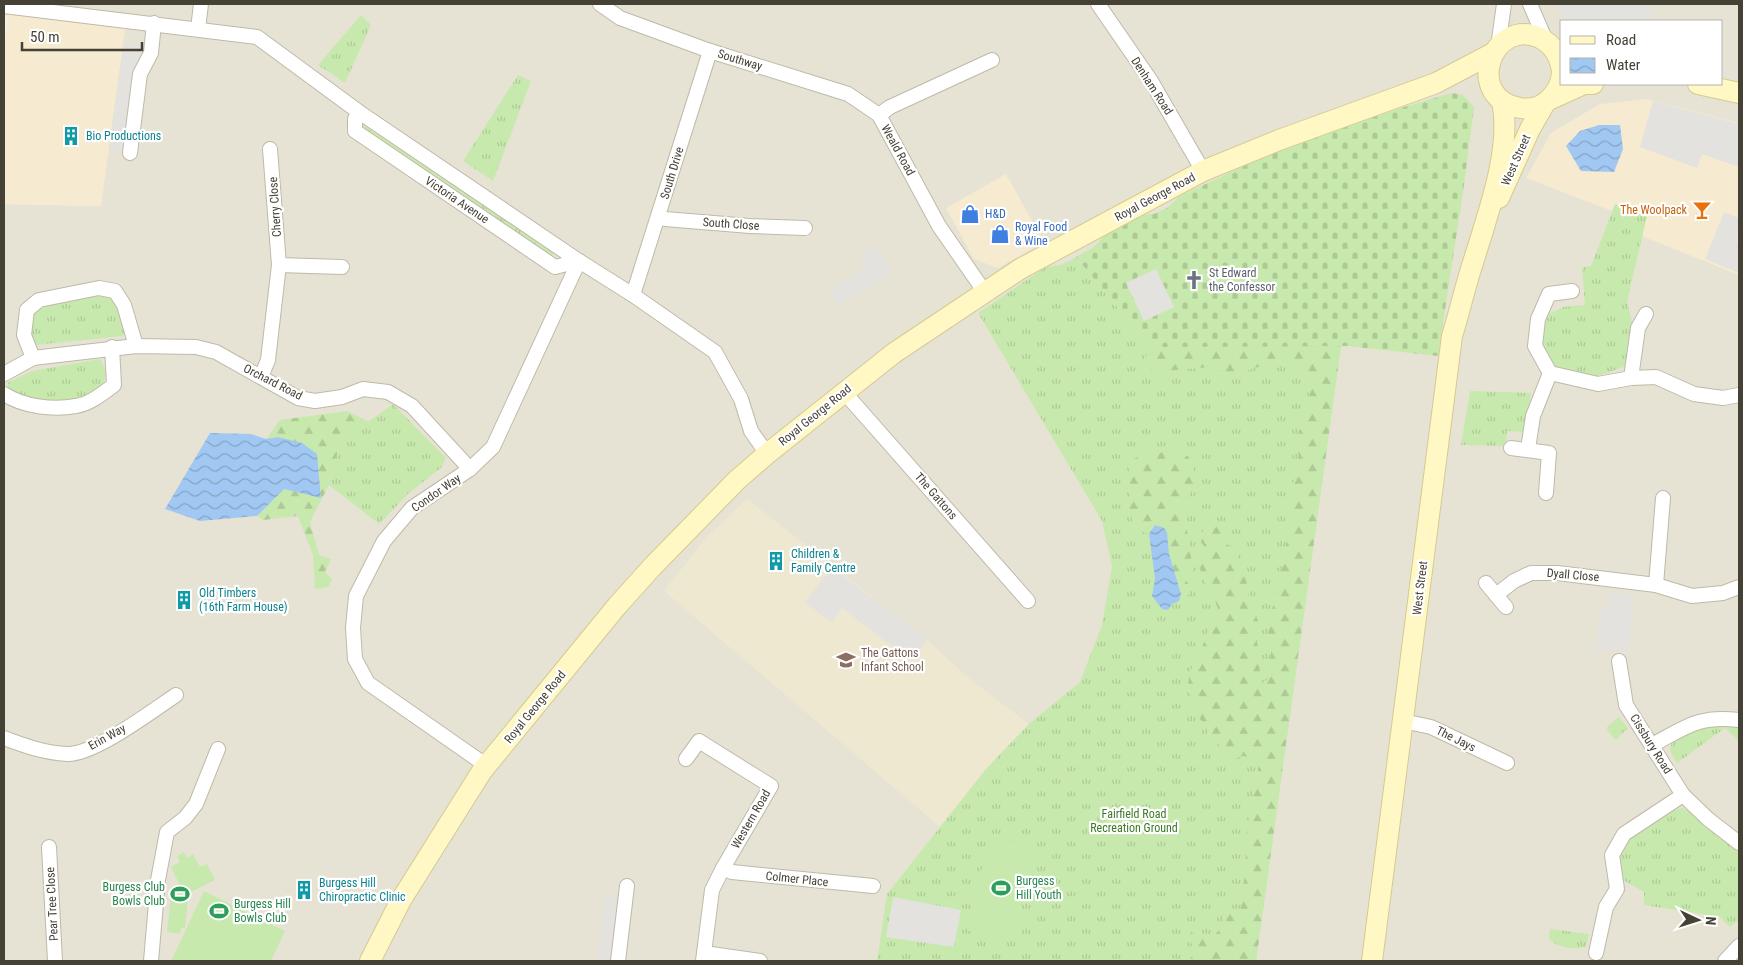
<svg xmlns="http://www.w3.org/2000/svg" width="1743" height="965" font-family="'Roboto Condensed',sans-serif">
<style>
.residential{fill:#e7e3d4;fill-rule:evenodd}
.commercial{fill:#f6ead0}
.education{fill:#ede8cf}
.grass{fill:url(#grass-tufts)}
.forest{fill:url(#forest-firs)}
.cemetery{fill:url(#cemetery-stones)}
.pitch{fill:#c8e9ad}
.parking{fill:#e4e2de}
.water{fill:url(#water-waves)}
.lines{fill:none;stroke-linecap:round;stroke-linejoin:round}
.street-casing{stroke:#bfb9a8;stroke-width:16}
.secondary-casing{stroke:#d4ca94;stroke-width:22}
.street{stroke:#fff;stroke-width:14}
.secondary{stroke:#fff7c4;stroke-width:20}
.labels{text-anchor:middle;stroke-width:4.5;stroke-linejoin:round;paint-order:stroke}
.street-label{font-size:12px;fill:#464135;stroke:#fff}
.culture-label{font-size:12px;fill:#0d838f;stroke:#fff;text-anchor:start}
.food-label{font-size:12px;fill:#c56008;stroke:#fff;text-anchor:end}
.shop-label{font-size:12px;fill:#366cbe;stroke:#fff;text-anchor:start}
.worship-label{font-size:12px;fill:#5b616d;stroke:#fff;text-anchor:start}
.education-label{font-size:12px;fill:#785e54;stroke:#fff;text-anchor:start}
.park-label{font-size:12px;fill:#3d7927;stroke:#fff}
.leisure-label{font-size:12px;fill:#27864d;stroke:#fff;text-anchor:start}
</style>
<defs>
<pattern id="grass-tufts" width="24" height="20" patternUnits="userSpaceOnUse" patternTransform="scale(1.25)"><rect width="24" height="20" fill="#c8e9ad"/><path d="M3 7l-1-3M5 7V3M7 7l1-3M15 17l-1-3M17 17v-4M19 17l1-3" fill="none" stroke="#adc995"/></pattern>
<pattern id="forest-firs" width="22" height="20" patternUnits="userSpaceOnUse" patternTransform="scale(1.25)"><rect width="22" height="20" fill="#c8e9ad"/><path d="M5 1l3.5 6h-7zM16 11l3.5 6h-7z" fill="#adc995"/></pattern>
<pattern id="cemetery-stones" width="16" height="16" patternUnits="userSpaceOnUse" patternTransform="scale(1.25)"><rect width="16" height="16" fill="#c8e9ad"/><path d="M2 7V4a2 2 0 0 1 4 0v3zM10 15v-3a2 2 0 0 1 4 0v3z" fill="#adc995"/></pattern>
<pattern id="water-waves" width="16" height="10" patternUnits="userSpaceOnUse" patternTransform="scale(1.25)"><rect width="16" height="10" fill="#a0c8f2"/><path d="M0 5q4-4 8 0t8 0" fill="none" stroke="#84a4c5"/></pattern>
</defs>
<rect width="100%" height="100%" fill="#f3f1e6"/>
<!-- residential -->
<path class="residential" d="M 19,4 L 1739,4 L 1739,961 L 4,961 L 4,204 L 101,206 ZM 1562,21 L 1722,21 L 1722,84 L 1562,84 Z"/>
<!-- commercial -->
<g class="commercial">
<path d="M 4,4 L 127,15 L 101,206 L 4,204 L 4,46 L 8,17 L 4,16 Z"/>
<path d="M 1646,99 L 1739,123 L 1739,275 L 1642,236 L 1647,216 L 1615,204 L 1612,211 L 1526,178 L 1551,133 L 1600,104 Z"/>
<path d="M 1006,174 L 1044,242 L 998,268 L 974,259 L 946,208 Z"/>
</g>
<!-- education -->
<path class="education" d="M 747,499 L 927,640 L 971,680 L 1029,724 L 986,769 L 940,827 L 664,591 L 706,538 Z"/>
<!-- grass -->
<g class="grass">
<path d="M 361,15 L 371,25 L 345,83 L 318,65 Z"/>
<path d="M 518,75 L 531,81 L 493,181 L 463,161 Z"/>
<path d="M 364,125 L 554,252 L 552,256 L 362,128 Z"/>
<path d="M 1615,204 L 1647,216 L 1627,302 L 1633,325 L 1626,366 L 1598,376 L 1556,368 C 1540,346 1540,338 1549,314 L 1563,307 L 1585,305 L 1582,267 L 1591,266 Z"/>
<path d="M 1076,257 L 1150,347 L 1341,346 L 1256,961 L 877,961 L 887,894 L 986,769 L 1029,724 L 1080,682 L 1102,625 L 1112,566 L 1102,521 L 978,313 L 1046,267 L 1061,265 Z"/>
<path d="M 101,296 C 105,296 109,296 112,299 C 121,305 127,326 123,336 L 35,345 C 13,300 71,301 101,296 Z"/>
<path d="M 100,359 C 132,410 9,412 7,383 L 32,371 Z"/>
<path d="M 1470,391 L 1531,393 L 1524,432 L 1507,431 L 1506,446 L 1461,445 Z"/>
<path d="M 393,404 L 446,458 L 441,468 L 409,493 L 379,524 L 329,485 L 340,442 Z"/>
<path d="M 1619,717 L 1628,728 L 1616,740 L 1607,730 L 1607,727 Z"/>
<path d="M 1725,724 L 1739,725 L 1739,741 L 1725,728 L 1677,763 L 1670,751 L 1672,741 L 1692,729 Z"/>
<path d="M 1682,808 L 1692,812 L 1739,853 L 1739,920 L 1730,927 L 1720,917 L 1644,905 L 1644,892 L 1623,880 C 1621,871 1617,862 1621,853 C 1629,834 1664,811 1682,808 Z"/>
<path d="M 1550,929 L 1589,934 L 1586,947 C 1574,950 1556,948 1549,938 Z"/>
</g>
<!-- forest -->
<g class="forest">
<path d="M 1341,346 L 1256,961 L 1189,961 L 1196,950 L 1189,940 L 1191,932 L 1213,936 L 1224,926 L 1223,912 L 1240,913 L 1245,871 L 1247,828 L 1260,759 L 1243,756 L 1233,759 L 1208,734 L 1205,724 L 1196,715 L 1188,685 L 1190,671 L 1198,657 L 1218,608 C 1210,589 1190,565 1204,546 L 1199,539 L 1207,524 L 1213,521 L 1222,531 L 1226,544 L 1235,548 L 1245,573 L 1249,597 L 1258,621 L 1257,641 L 1261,684 L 1267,680 L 1273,640 L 1267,636 L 1270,626 L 1268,616 L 1276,601 L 1290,523 L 1290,512 L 1285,506 L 1292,497 L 1292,483 L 1297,479 L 1300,429 L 1309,404 L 1311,378 L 1298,362 L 1258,367 L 1231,376 L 1210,367 L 1152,372 L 1145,358 L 1150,347 Z"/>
<path d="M 347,411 L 369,422 L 340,442 L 329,485 L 310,522 L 319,555 L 331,559 L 325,572 L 332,579 L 329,587 L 315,589 L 313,555 L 298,516 L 263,520 L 257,516 L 284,488 L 321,498 L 317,454 L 278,437 L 266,439 L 280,420 Z"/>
<path d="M 1165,452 L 1188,456 C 1200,478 1196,489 1180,507 L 1185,516 L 1193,571 L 1184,578 L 1191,587 L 1190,594 L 1185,596 L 1181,594 C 1178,581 1172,569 1169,555 C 1167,545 1170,537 1164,528 L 1151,529 L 1149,534 C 1124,528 1131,503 1130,484 C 1129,474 1128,471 1130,461 L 1141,455 Z"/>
</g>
<!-- cemetery -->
<path class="cemetery" d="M 1452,93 L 1463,95 L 1474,107 L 1463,192 L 1438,356 L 1347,346 L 1150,347 L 1076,257 L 1094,247 L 1107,233 L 1136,215 L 1154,214 L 1167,208 L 1180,196 L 1272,153 L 1394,110 Z"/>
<!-- pitch -->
<g class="pitch">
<path d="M 988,837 L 1033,846 L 1014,940 L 969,931 Z"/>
<path d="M 184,852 L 187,858 L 193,854 L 200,867 L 207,864 L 215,880 L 187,894 L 188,898 L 185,928 L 181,928 L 180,934 L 167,932 L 171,893 L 181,887 L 171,867 L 180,862 L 177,856 Z"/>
<path d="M 204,891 L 285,931 L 271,961 L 171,961 Z"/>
</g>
<!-- parking -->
<g class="parking">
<path d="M 1556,4 L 1655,4 L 1652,21 L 1567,21 Z"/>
<path d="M 123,45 L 144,45 L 130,153 L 109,150 Z"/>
<path d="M 1653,101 L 1739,124 L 1739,167 L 1702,154 L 1697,168 L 1640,147 Z"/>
<path d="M 1724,212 L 1739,218 L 1737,243 L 1739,244 L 1739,273 L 1705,259 Z"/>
<path d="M 876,245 L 892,272 L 838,305 L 829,290 L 867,267 L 860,255 Z"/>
<path d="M 1156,269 L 1174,307 L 1144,321 L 1126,283 Z"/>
<path d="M 834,569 L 927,640 L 912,661 L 842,608 L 832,622 L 805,603 L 823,578 Z"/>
<path d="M 1609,593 L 1634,596 L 1628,652 L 1596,649 L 1601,610 L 1607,610 Z"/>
<path d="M 606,895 L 626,898 L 618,961 L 597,961 Z"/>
<path d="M 893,897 L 961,910 L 954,947 L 886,937 Z"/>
</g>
<!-- water -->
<g class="water">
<path d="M 1599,125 L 1620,125 L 1623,149 L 1614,172 L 1581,171 L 1566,146 L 1580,131 Z"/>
<path d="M 210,433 L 251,434 L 266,439 L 278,437 L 302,443 L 317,454 L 321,498 L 284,489 L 257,516 L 200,521 L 165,509 Z"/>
<path d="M 1155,525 L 1164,528 L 1167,532 L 1169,554 L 1181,594 L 1179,601 L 1172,604 L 1168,610 L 1162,609 L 1152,596 L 1155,578 L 1149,534 Z"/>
</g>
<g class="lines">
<!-- street casing -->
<g class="street-casing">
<g id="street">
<path d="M 600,4 L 620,18 L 710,51 L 848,94 L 879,115 L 939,226 L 984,291"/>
<path d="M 1098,4 L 1151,81 L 1203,171"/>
<path d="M 1530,4 L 1546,41"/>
<path d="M 4,6 L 257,37 L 359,112 L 579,261 L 633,295 L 715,352 L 741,399 L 751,431 L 767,454"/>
<path d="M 198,29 L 201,4"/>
<path d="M 1498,47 L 1504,4"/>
<path d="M 359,112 L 355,119 L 355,131 L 555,267 L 579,261"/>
<path d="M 879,115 L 890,107 L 992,60"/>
<path d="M 130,153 L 140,74 L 151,53 L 154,23"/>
<path d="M 659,217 L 665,219 L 750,226 L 805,228"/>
<path d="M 279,265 L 342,267"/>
<path d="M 633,295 L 710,51"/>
<path d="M 33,358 L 24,335 L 27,310 L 39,300 L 99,288 L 115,291 L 124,305 L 136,346"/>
<path d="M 1550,373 L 1598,384 L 1631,378 L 1656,377 L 1694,394 L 1723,398 L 1739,395"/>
<path d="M 4,374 L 33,358 L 136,346 L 196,347 L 216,352 L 298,398 L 315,401 L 342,397 L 363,389 L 388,392 L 412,406 L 470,469"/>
<path d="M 261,377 L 268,360 L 279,265 L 270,149"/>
<path d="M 1631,378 L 1638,328 L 1646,314"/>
<path d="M 844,392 L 1028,601"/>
<path d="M 4,394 C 24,407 53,410 76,406 C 90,404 103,393 114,385 L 112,347"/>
<path d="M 1511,448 L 1549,453 L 1546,493"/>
<path d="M 1528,449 L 1533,416 L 1550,373 L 1535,346 L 1538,319 L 1549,294 L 1572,291"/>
<path d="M 1486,583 L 1506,607"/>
<path d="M 1656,585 L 1663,498"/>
<path d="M 1496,595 L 1514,581 L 1531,573 L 1557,573 L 1656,585 L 1692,596 L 1723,593 L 1739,587"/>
<path d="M 1619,661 L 1626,705 L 1683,795 L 1708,819 L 1739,843"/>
<path d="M 1403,721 L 1431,727 L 1507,763"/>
<path d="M 4,738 C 25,746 45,753 67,754 C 94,755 152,711 176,695"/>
<path d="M 1652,745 C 1686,727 1699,715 1739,720"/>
<path d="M 686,759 L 699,741 L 771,786 L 723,868 L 712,890 L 703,961"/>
<path d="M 487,766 L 368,683 L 355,659 L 353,628 L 356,596 L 384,541 L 412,508 L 470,469 L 493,447 L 579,261"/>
<path d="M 49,847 L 55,961"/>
<path d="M 723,868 L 732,872 L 873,886"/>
<path d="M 704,953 L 760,961"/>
<path d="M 1596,953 L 1606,907 L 1617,889 L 1612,855 L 1624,834 L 1683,795"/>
<path d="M 151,961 L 158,880 L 167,832 L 185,818 L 196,804 L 218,749"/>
<path d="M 618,961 L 627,886"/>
<path d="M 1725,961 L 1739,946"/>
</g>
</g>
<!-- secondary casing -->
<g class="secondary-casing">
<g id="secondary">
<path d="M 1562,71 C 1560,57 1554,45 1540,38 C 1492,16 1463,98 1520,108 C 1542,112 1560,94 1562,73"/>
<path d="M 1698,84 L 1739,93"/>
<path d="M 1551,99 L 1584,84 L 1593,84"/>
<path d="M 1499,198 L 1530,129 L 1545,103"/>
<path d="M 370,961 L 401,900 L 482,771 L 617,606 L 653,566 L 737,480 L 767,454 L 894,353 L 1020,269 L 1203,171 L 1279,140 L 1436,83 L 1493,53"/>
<path d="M 1372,961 L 1452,336 C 1459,314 1464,291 1471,269 C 1485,222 1513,150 1502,101"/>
</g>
</g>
<!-- street -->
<use href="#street" class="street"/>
<!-- secondary -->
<use href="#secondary" class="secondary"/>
</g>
<!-- icons -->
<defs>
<g id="building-bare" transform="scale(1.5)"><path d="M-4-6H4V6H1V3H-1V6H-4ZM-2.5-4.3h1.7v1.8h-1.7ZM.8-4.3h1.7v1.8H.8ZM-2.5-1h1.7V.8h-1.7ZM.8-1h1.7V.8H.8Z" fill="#0f9aa8" stroke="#fff" stroke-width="2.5" paint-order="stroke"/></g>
<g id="bar-bare" transform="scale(1.5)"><path d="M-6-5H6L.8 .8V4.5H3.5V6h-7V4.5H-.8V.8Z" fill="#e8710a" stroke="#fff" stroke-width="2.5" paint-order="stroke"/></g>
<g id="shop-bare" transform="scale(1.5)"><path d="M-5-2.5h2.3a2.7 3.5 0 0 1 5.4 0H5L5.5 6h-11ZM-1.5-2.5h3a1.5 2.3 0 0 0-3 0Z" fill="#3f7fe0" stroke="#fff" stroke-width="2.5" paint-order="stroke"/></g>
<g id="church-bare" transform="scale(1.5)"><path d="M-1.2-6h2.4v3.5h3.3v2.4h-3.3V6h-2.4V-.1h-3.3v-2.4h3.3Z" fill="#6b7280" stroke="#fff" stroke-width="2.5" paint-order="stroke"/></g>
<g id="school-bare" transform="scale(1.5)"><path d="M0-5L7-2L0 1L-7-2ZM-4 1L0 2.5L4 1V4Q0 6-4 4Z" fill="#8d6e63" stroke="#fff" stroke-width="2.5" paint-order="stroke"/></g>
<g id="stadium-bare" transform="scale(1.5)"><path d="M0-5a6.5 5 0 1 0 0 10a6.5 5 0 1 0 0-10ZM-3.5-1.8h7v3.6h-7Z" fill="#2e9e5b" stroke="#fff" stroke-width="2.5" paint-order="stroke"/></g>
</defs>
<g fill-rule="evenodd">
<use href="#building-bare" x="71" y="136"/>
<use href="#bar-bare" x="1702" y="210"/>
<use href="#shop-bare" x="970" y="214"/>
<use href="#shop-bare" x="1000" y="234"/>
<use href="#church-bare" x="1194" y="280"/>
<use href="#building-bare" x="776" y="561"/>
<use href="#building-bare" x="184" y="600"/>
<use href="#school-bare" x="846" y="660"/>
<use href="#stadium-bare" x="1001" y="888"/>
<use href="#building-bare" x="304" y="890"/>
<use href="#stadium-bare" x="180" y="894"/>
<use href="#stadium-bare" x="219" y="911"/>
</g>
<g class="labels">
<!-- street labels -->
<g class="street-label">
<text transform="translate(740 60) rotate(17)" y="4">Southway</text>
<text transform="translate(1152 86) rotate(57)" y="4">Denham Road</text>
<text transform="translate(898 150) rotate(61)" y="4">Weald Road</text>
<text transform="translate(1516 160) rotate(-66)" y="4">West Street</text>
<text transform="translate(672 173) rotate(-73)" y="4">South Drive</text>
<text transform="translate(1155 197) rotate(-28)" y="4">Royal George Road</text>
<text transform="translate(457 200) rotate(34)" y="4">Victoria Avenue</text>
<text transform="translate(275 207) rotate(-94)" y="4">Cherry Close</text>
<text transform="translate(731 224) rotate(4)" y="4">South Close</text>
<text transform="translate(273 382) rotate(27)" y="4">Orchard Road</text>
<text transform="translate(815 415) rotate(-39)" y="4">Royal George Road</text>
<text transform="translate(436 493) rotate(-35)" y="4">Condor Way</text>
<text transform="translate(936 496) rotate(49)" y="4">The Gattons</text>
<text transform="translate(1573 575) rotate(5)" y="4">Dyall Close</text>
<text transform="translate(1420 588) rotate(-83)" y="4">West Street</text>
<text transform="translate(535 707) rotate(-51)" y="4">Royal George Road</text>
<text transform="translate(107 737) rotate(-29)" y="4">Erin Way</text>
<text transform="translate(1456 739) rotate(26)" y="4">The Jays</text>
<text transform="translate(1651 744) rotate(58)" y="4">Cissbury Road</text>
<text transform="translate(751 819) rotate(-60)" y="4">Western Road</text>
<text transform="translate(797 879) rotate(6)" y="4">Colmer Place</text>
<text transform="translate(52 904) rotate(-93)" y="4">Pear Tree Close</text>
</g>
<!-- culture labels -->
<g class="culture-label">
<text x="86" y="140">Bio Productions</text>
<text x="791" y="558">Children &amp;<tspan x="791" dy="14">Family Centre</tspan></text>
<text x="199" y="597">Old Timbers<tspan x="199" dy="14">(16th Farm House)</tspan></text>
<text x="319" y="887">Burgess Hill<tspan x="319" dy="14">Chiropractic Clinic</tspan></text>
</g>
<!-- food labels -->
<g class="food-label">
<text x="1687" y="214">The Woolpack</text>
</g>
<!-- shop labels -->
<g class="shop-label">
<text x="985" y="218">H&amp;D</text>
<text x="1015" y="231">Royal Food<tspan x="1015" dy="14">&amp; Wine</tspan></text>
</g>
<!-- worship labels -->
<g class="worship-label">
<text x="1209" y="277">St Edward<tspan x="1209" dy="14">the Confessor</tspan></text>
</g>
<!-- education labels -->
<g class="education-label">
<text x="861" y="657">The Gattons<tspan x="861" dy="14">Infant School</tspan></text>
</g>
<!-- park labels -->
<g class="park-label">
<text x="1134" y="818">Fairfield Road<tspan x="1134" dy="14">Recreation Ground</tspan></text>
</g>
<!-- leisure labels -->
<g class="leisure-label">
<text x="1016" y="885">Burgess<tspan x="1016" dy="14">Hill Youth</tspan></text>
<text x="165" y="891" text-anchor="end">Burgess Club<tspan x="165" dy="14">Bowls Club</tspan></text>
<text x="234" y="908">Burgess Hill<tspan x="234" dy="14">Bowls Club</tspan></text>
</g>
</g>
<!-- border -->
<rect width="1743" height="965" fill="none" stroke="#464135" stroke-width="10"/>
<!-- legend -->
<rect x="1560" y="20" width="162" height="65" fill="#ffffff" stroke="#b5b3ae"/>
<rect x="1570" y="36" width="25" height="8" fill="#fff7c4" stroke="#b5b3ae"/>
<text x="1606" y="45" font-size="15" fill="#464135">Road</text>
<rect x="1570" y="58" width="25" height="15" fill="url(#water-waves)" stroke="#b5b3ae"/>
<text x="1606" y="70" font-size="15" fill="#464135">Water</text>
<!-- north arrow -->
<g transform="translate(1698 920) rotate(94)" stroke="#ffffff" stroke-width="4" paint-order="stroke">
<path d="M0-4L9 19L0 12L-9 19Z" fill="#464135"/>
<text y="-8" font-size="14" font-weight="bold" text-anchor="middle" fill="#464135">N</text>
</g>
<!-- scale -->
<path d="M22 42v8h120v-8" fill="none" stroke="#464135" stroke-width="2.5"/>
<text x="30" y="42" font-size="15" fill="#464135" stroke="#ffffff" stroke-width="4" paint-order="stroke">50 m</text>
</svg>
